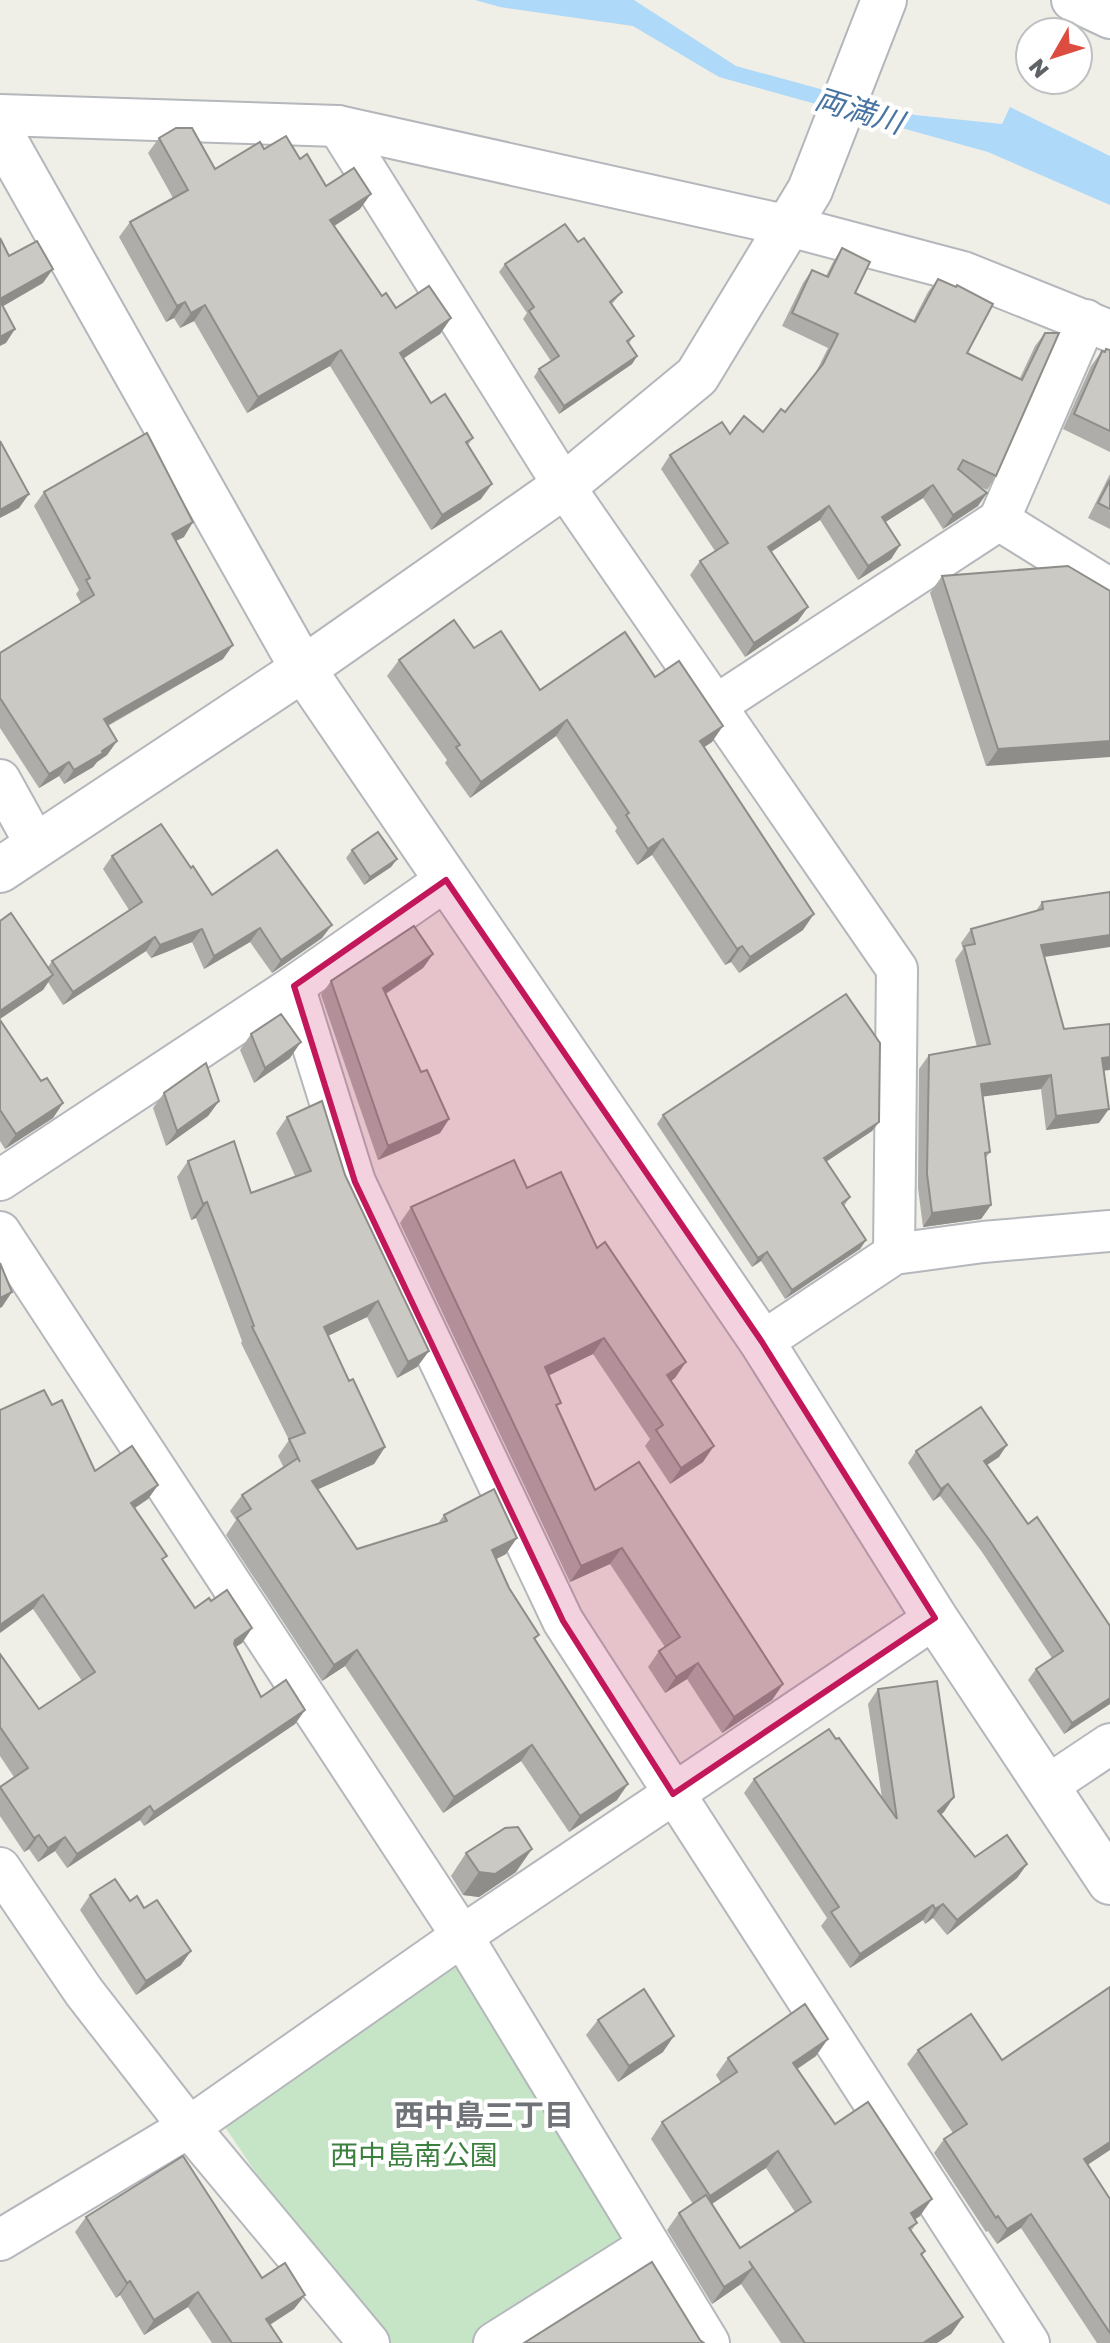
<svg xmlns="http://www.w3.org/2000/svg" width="1110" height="2343" font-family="'Golos Text','Noto Sans JP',sans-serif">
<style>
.green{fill:#c6e5c6}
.water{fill:#aed9f8}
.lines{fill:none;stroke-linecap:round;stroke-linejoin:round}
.street-casing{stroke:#b4b7bb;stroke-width:44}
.secondary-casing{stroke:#b3b6ba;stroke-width:48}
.street{stroke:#fff;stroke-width:40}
.secondary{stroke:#fff;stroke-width:44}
.wall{fill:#afada9;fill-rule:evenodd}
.shaded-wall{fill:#8e8d89}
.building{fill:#cbc9c4;stroke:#8e8d89;stroke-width:2}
.marked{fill:#c2185b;fill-opacity:0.2;stroke:#c2185b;stroke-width:6;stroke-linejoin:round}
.labels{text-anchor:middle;stroke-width:8;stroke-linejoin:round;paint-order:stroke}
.park-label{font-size:28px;fill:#3c803f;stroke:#fff}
.water-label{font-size:30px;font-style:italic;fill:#4874a2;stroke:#fff}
.neighbourhood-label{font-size:30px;font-weight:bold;fill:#707478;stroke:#fff}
</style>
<rect width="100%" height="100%" fill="#efeee7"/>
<!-- green -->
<path class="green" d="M 459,1961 L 634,2242 L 473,2343 L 370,2343 L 213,2109 Z"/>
<!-- water -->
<path class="water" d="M 475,0 L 634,0 L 736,66 L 915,115 L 1002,124 L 1010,107 L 1110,156 L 1110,205 L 988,152 L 719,77 L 633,26 L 500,7 Z"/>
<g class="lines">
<!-- street casing -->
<g class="street-casing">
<g id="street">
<path d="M 1072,0 L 1110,18"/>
<path d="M 0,115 L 338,126 L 789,226 L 963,272 L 1110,331"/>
<path d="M 338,126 L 564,486 L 897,969 L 894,1254"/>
<path d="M 999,520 L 1110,589"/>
<path d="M 715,706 L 999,520 L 1086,320"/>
<path d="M 0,780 L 36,845"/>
<path d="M 294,986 L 355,1182 L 563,1621 L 1029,2343"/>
<path d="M 0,1180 L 294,986 L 446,880"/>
<path d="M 0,1232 L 462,1936 L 709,2343"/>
<path d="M 762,1342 L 894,1254 L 983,1242 L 1110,1231"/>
<path d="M 1047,1786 L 1110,1744"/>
<path d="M 0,1868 L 84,1992 L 189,2127 L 369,2343"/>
<path d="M 0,2240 L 189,2127 L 462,1936 L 935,1618"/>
<path d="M 494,2343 L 648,2246"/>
</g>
</g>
<!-- secondary casing -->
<g class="secondary-casing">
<g id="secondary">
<path d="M 0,132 L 303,669 L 762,1342 L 935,1618 L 1110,1882"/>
<path d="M 0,870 L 303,669 L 564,486 L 697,376 L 810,190 L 884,0"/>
</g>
</g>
<!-- street -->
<use href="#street" class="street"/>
<!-- secondary -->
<use href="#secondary" class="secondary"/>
</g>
<!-- wall -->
<g class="wall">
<path d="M 159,138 L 215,169 L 264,149 L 300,159 L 326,186 L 360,209 L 334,226 L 382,296 L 396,308 L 451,318 L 440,334 L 404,358 L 431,403 L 473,438 L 468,445 L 481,499 L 431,530 L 330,366 L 247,413 L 194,321 L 180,328 L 174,318 L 166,322 L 119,237 L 130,222 L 173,198 L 148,153 Z"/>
<path d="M 578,242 L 622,292 L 612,304 L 634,336 L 629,343 L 637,356 L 632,364 L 559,414 L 534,377 L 539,369 L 551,361 L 523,319 L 527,313 L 499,272 L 505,264 Z"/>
<path d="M 842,248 L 855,293 L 913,321 L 928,292 L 938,279 L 967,353 L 1020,378 L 1035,346 L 1045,333 L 996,476 L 987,490 L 979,486 L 978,506 L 943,529 L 923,498 L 885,522 L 900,545 L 891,559 L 858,580 L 820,520 L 771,552 L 798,621 L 745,657 L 690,575 L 700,561 L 715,551 L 661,469 L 670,455 L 730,434 L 763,432 L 785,412 L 815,374 L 828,348 L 782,326 L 803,283 L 812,270 L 826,276 L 833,262 Z"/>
<path d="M 1110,350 L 1110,452 L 1063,429 L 1091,366 L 1102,351 L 1104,352 Z"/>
<path d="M 1110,474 L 1110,529 L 1088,518 Z"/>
<path d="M 44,492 L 184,537 L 175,541 L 223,659 L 108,726 L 117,741 L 107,755 L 97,762 L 93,767 L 64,784 L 59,776 L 39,788 L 0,728 L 0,653 L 81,603 L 76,594 L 79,590 L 34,506 Z"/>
<path d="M 942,576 L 1110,591 L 986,766 L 930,593 Z"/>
<path d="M 474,648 L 540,690 L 655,677 L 712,742 L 704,747 L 803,930 L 739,973 L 731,962 L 725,965 L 652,855 L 637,865 L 615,831 L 617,828 L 556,736 L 470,798 L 445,763 L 447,760 L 387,676 L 399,660 Z"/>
<path d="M 352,850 L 397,859 L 391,867 L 364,885 L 346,858 Z"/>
<path d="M 112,856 L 191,868 L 212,895 L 322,938 L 272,973 L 250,942 L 204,969 L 192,942 L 151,958 L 146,951 L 63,1005 L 48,982 L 43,990 L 48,967 L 52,961 L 129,910 L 103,869 Z"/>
<path d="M 1110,892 L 1044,957 L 1064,1029 L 1103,1071 L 1099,1123 L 1046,1130 L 1041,1089 L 983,1096 L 990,1152 L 985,1159 L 991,1205 L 981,1219 L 923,1227 L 918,1188 L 919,1069 L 929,1055 L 977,1047 L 955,960 L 963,949 L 961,943 L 971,929 L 1036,911 L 1042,902 Z"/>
<path d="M 433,954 L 423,968 L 386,994 L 421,1072 L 449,1119 L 440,1133 L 378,1160 L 321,995 L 331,981 Z"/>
<path d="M 0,1020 L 41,1081 L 63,1103 L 53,1118 L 5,1149 L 0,1141 Z"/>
<path d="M 251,1034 L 290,1058 L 254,1083 L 240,1050 Z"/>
<path d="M 164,1093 L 219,1101 L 208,1116 L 166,1146 L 153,1108 Z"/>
<path d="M 663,1115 L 879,1122 L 872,1131 L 826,1162 L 850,1197 L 844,1206 L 866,1240 L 860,1249 L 785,1299 L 761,1261 L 752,1267 L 657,1124 Z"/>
<path d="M 287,1117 L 345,1175 L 429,1351 L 417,1367 L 397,1378 L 367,1317 L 328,1336 L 349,1381 L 385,1447 L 374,1464 L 318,1489 L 357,1549 L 437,1525 L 444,1515 L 506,1554 L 496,1559 L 509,1588 L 539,1635 L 535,1640 L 617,1800 L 569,1832 L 521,1761 L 443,1813 L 345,1666 L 322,1681 L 226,1535 L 236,1520 L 230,1511 L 242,1495 L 284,1468 L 278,1456 L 289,1440 L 241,1343 L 242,1341 L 196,1218 L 191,1220 L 177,1177 L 188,1161 L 251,1193 L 295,1176 L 276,1133 Z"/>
<path d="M 527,1188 L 597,1248 L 675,1378 L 671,1381 L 703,1462 L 670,1484 L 645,1446 L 650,1439 L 593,1354 L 548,1376 L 557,1407 L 595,1490 L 783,1684 L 772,1700 L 722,1733 L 687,1679 L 665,1693 L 648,1667 L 659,1651 L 665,1647 L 610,1564 L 570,1582 L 400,1223 L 411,1207 Z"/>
<path d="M 52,1405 L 95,1471 L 158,1485 L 148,1499 L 135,1508 L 163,1561 L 195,1608 L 211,1601 L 252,1628 L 242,1643 L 235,1647 L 261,1697 L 305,1710 L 295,1724 L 144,1826 L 140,1820 L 67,1868 L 55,1851 L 38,1862 L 29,1849 L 24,1852 L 0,1816 L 0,1787 L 14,1777 L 0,1756 L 0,1654 L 39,1709 L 82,1681 L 33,1609 Z"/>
<path d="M 916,1451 L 999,1457 L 987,1465 L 1110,1704 L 1064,1734 L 1028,1680 L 1036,1669 L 1052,1658 L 982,1552 L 940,1496 L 933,1501 L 908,1463 Z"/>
<path d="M 878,1689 L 944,1812 L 940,1814 L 975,1857 L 1027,1864 L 1017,1878 L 947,1935 L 933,1918 L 925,1924 L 923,1920 L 850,1968 L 821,1926 L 827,1918 L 744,1793 L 754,1779 L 836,1739 L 882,1798 L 868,1704 Z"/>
<path d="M 466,1853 L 516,1872 L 479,1897 L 463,1895 L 451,1876 Z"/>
<path d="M 90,1895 L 130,1901 L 181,1965 L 136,1995 L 80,1910 Z"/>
<path d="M 598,2020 L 663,2052 L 618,2082 L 586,2035 Z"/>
<path d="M 918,2050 L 1002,2060 L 1087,2165 L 1110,2199 L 1110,2343 L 1097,2343 L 1021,2228 L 997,2244 L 988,2231 L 986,2232 L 934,2153 L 944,2139 L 953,2133 L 907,2064 Z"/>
<path d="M 816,2056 L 797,2069 L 835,2124 L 920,2216 L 915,2219 L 917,2223 L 911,2231 L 925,2251 L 922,2256 L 963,2317 L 951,2334 L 937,2343 L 781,2343 L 741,2284 L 712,2304 L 667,2230 L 679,2213 L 693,2204 L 651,2139 L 662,2122 L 721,2083 L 716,2075 L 728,2058 ZM 766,2168 L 795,2212 L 740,2248 L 712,2204 Z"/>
<path d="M 86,2217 L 305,2295 L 294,2309 L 270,2325 L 282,2343 L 212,2343 L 188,2307 L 144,2335 L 120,2295 L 116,2298 L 75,2232 Z"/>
</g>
<!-- shaded-wall -->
<g class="shaded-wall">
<path d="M 371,194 L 360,209 L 319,236 L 330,220 Z"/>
<path d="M 53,269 L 43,283 L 0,308 L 0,299 Z"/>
<path d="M 185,302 L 174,318 L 166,322 L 177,306 Z"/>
<path d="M 205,305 L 194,321 L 180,328 L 191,313 Z"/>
<path d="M 451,318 L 440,334 L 389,368 L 400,353 Z"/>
<path d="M 15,329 L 6,343 L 0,346 L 0,337 Z"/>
<path d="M 341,350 L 330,366 L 247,413 L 258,397 Z"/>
<path d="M 637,356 L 632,364 L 559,414 L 564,406 Z"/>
<path d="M 492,484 L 481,499 L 431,530 L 442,515 Z"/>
<path d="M 933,485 L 923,498 L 873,530 L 882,517 Z"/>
<path d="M 987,493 L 978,506 L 943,529 L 953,515 Z"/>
<path d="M 29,494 L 19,508 L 0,518 L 0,510 Z"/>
<path d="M 829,506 L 820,520 L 758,560 L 768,547 Z"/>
<path d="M 193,522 L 184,537 L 162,548 L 172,534 Z"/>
<path d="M 900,545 L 891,559 L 858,580 L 868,566 Z"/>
<path d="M 808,607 L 798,621 L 745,657 L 754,643 Z"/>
<path d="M 233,645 L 223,659 L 94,733 L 104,719 Z"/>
<path d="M 567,720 L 556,736 L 470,798 L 481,782 Z"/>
<path d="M 723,726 L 712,742 L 689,757 L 700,741 Z"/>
<path d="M 117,741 L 107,755 L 97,762 L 93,767 L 64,784 L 74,770 Z"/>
<path d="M 1110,741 L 1110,757 L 986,766 L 998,749 Z"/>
<path d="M 69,762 L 59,776 L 39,788 L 49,774 Z"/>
<path d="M 663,839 L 652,855 L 637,865 L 648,849 Z"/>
<path d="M 397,859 L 391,867 L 364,885 L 370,877 Z"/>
<path d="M 814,914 L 803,930 L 739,973 L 750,957 Z"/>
<path d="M 332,925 L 322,938 L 272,973 L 281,960 Z"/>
<path d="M 260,928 L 250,942 L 204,969 L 214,956 Z"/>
<path d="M 202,929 L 192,942 L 151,958 L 160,945 Z"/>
<path d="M 1110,935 L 1110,947 L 1031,959 L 1041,945 Z"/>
<path d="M 155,937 L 146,951 L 63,1005 L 73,992 Z"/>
<path d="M 742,946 L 731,962 L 725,965 L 737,949 Z"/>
<path d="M 433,954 L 423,968 L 373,1002 L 383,988 Z"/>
<path d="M 53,975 L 43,990 L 0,1019 L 0,1011 Z"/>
<path d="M 301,1042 L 290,1058 L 254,1083 L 265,1068 Z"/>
<path d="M 1110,1057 L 1110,1070 L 1092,1072 L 1102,1058 Z"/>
<path d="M 1051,1075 L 1041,1089 L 972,1098 L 981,1084 Z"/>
<path d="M 219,1101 L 208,1116 L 166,1146 L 177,1131 Z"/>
<path d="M 63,1103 L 53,1118 L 5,1149 L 16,1134 Z"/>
<path d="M 1109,1109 L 1099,1123 L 1046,1130 L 1056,1116 Z"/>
<path d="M 449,1119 L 440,1133 L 378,1160 L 388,1146 Z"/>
<path d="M 879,1122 L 872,1131 L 818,1167 L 824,1158 Z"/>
<path d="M 207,1202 L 196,1218 L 191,1220 L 203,1204 Z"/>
<path d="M 991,1205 L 981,1219 L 923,1227 L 932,1213 Z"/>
<path d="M 866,1240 L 860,1249 L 785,1299 L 792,1290 Z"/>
<path d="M 767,1252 L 761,1261 L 752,1267 L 758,1258 Z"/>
<path d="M 12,1292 L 2,1307 L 0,1308 L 0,1298 Z"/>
<path d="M 378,1301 L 367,1317 L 313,1343 L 324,1327 Z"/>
<path d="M 604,1338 L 593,1354 L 533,1383 L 545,1367 Z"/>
<path d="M 429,1351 L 417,1367 L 397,1378 L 408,1362 Z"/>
<path d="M 686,1362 L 675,1378 L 656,1392 L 667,1375 Z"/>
<path d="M 1007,1445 L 999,1457 L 976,1472 L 984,1461 Z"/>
<path d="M 714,1446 L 703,1462 L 670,1484 L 681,1468 Z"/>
<path d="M 385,1447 L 374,1464 L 301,1497 L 312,1481 Z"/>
<path d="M 948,1484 L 940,1496 L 933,1501 L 941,1489 Z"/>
<path d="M 158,1485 L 148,1499 L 121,1517 L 131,1503 Z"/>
<path d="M 517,1538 L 506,1554 L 481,1567 L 492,1550 Z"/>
<path d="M 622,1548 L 610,1564 L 570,1582 L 581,1566 Z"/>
<path d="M 43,1595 L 33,1609 L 0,1633 L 0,1625 Z"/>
<path d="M 252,1628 L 242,1643 L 225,1654 L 235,1640 Z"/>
<path d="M 357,1650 L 345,1666 L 322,1681 L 334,1665 Z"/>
<path d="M 698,1663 L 687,1679 L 665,1693 L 676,1677 Z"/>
<path d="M 783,1684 L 772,1700 L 722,1733 L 734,1717 Z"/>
<path d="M 1110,1698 L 1110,1704 L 1064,1734 L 1072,1723 Z"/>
<path d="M 305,1710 L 295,1724 L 144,1826 L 154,1812 Z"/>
<path d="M 532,1745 L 521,1761 L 443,1813 L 454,1797 Z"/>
<path d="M 628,1784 L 617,1800 L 569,1832 L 580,1816 Z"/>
<path d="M 954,1797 L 944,1812 L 928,1825 L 938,1811 Z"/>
<path d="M 150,1806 L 140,1820 L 67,1868 L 77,1854 Z"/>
<path d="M 39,1835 L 29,1849 L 24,1852 L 34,1838 Z"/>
<path d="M 65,1837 L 55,1851 L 38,1862 L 48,1848 Z"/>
<path d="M 532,1849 L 516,1872 L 479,1897 L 463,1895 L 479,1872 Z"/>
<path d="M 1027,1864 L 1017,1878 L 947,1935 L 957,1920 Z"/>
<path d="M 943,1904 L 933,1918 L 925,1924 L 935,1909 Z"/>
<path d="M 933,1905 L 923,1920 L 850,1968 L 860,1954 Z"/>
<path d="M 191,1951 L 181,1965 L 136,1995 L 146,1981 Z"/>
<path d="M 674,2036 L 663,2052 L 618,2082 L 629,2066 Z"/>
<path d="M 828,2039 L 816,2056 L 781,2080 L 793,2063 Z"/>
<path d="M 1110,2142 L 1110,2150 L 1074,2174 L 1084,2159 Z"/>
<path d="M 778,2151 L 766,2168 L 698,2213 L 710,2196 Z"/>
<path d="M 932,2199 L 920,2216 L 899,2230 L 911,2213 Z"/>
<path d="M 1031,2214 L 1021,2228 L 997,2244 L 1007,2229 Z"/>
<path d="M 753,2268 L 741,2284 L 712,2304 L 724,2287 Z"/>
<path d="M 130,2281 L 120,2295 L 116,2298 L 127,2283 Z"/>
<path d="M 198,2292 L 188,2307 L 144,2335 L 154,2320 Z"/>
<path d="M 305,2295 L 294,2309 L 255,2334 L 266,2319 Z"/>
<path d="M 963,2317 L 951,2334 L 937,2343 L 923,2343 Z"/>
</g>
<!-- building -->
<g class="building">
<path d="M 176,128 L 192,128 L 215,169 L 260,142 L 264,149 L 286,136 L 300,159 L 307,154 L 326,186 L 354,168 L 371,194 L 330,220 L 382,296 L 386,293 L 396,308 L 429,286 L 451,318 L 400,353 L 431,403 L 445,394 L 473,438 L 466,442 L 492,484 L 442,515 L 341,350 L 258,397 L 205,305 L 191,313 L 185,302 L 177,306 L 130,222 L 188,190 L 159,138 Z"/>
<path d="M 565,224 L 578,242 L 584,238 L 622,292 L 610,302 L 634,336 L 627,341 L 637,356 L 564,406 L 539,369 L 559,356 L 529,311 L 534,307 L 505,264 Z"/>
<path d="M 0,238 L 9,256 L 37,241 L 53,269 L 0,299 Z"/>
<path d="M 842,248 L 870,262 L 855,293 L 915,322 L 938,279 L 956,287 L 957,285 L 993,304 L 967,353 L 1022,380 L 1045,333 L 1059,333 L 996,476 L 963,460 L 958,469 L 987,493 L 953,515 L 933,485 L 882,517 L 900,545 L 868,566 L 829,506 L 768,547 L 808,607 L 754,643 L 700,561 L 728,543 L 670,455 L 722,422 L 730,434 L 744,416 L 763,432 L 781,409 L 785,412 L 823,364 L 838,334 L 792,313 L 812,270 L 828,277 Z"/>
<path d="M 0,301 L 15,329 L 0,337 Z"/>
<path d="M 1106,349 L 1110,350 L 1110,431 L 1074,414 L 1102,351 L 1105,352 Z"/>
<path d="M 147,433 L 193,522 L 172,534 L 233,645 L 104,719 L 117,741 L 102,751 L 103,753 L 74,770 L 69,762 L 49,774 L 0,698 L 0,653 L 94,595 L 86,580 L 90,578 L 44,492 Z"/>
<path d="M 0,441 L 29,494 L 0,510 Z"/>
<path d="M 1110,480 L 1110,509 L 1098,503 Z"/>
<path d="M 1068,566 L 1110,591 L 1110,741 L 998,749 L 942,576 Z"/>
<path d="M 454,620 L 474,648 L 501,631 L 540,690 L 625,632 L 655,677 L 679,661 L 723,726 L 700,741 L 814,914 L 750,957 L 742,946 L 737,949 L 663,839 L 648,849 L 626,815 L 629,813 L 567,720 L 481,782 L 456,747 L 460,745 L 399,660 Z"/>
<path d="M 161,824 L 191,868 L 193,866 L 212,895 L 277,850 L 332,925 L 281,960 L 260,928 L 214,956 L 202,929 L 160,945 L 155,937 L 73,992 L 52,961 L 142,902 L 112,856 Z"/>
<path d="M 378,832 L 397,859 L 370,877 L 352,850 Z"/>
<path d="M 1110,892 L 1110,935 L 1041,945 L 1064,1029 L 1110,1024 L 1110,1057 L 1102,1058 L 1109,1109 L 1056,1116 L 1051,1075 L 981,1084 L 990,1152 L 985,1153 L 991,1205 L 932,1213 L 927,1174 L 929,1055 L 990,1044 L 964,946 L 975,944 L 971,929 L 1043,909 L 1042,902 Z"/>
<path d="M 11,913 L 53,975 L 0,1011 L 0,921 Z"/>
<path d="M 414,926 L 433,954 L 383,988 L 421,1072 L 427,1070 L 449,1119 L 388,1146 L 331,981 Z"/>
<path d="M 846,994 L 880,1043 L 879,1122 L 824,1158 L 850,1197 L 842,1203 L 866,1240 L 792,1290 L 767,1252 L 758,1258 L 663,1115 Z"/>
<path d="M 281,1014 L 301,1042 L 265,1068 L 251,1034 Z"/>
<path d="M 0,1020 L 41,1081 L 47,1078 L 63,1103 L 16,1134 L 0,1110 Z"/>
<path d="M 206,1063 L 219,1101 L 177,1131 L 164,1093 Z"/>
<path d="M 322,1101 L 345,1175 L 429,1351 L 408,1362 L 378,1301 L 324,1327 L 349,1381 L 353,1379 L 385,1447 L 312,1481 L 357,1549 L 447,1521 L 444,1515 L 494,1489 L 517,1538 L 492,1550 L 509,1588 L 539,1635 L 534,1638 L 628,1784 L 580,1816 L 532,1745 L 454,1797 L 357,1650 L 334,1665 L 237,1518 L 251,1509 L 242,1495 L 298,1458 L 300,1462 L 289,1439 L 305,1433 L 252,1327 L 254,1326 L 207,1202 L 203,1204 L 188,1161 L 234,1141 L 251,1193 L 311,1171 L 287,1117 Z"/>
<path d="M 514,1160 L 527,1188 L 561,1172 L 597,1248 L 605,1242 L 686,1362 L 667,1375 L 714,1446 L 681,1468 L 656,1430 L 663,1425 L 604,1338 L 545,1367 L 561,1403 L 556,1405 L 595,1490 L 639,1462 L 783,1684 L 734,1717 L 698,1663 L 676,1677 L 659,1651 L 680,1637 L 622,1548 L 581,1566 L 411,1207 Z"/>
<path d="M 0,1263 L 12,1292 L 0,1298 Z"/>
<path d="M 44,1390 L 52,1405 L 62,1400 L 95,1471 L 132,1446 L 158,1485 L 131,1503 L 167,1556 L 162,1559 L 195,1608 L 209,1598 L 211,1601 L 227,1590 L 252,1628 L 235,1640 L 234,1644 L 261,1697 L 286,1680 L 305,1710 L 154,1812 L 150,1806 L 77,1854 L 65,1837 L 48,1848 L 39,1835 L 34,1838 L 0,1787 L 28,1768 L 0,1727 L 0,1654 L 39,1709 L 95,1672 L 43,1595 L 0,1625 L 0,1410 Z"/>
<path d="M 981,1407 L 1007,1445 L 984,1461 L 1028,1524 L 1037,1517 L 1110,1626 L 1110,1698 L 1072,1723 L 1036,1669 L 1063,1651 L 990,1541 L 948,1484 L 941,1489 L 916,1451 Z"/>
<path d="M 937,1681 L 954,1797 L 938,1811 L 975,1857 L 1007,1835 L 1027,1864 L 957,1920 L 943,1904 L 935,1909 L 933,1905 L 860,1954 L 831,1912 L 839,1907 L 754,1779 L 829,1729 L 836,1739 L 839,1738 L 897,1819 L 878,1689 Z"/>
<path d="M 518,1827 L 532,1849 L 495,1874 L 479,1872 L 466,1853 L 505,1828 Z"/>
<path d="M 115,1879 L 130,1901 L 137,1896 L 144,1908 L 157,1900 L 191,1951 L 146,1981 L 90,1895 Z"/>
<path d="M 1110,1987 L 1110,2142 L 1084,2159 L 1110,2199 L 1110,2333 L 1031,2214 L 1007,2229 L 998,2216 L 996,2218 L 944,2139 L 967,2124 L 918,2050 L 971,2014 L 1002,2060 Z"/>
<path d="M 644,1989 L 674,2036 L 629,2066 L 598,2020 Z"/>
<path d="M 805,2004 L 828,2039 L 793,2063 L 835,2124 L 868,2102 L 932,2199 L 911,2213 L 917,2223 L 909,2228 L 925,2251 L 921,2254 L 963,2317 L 923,2343 L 805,2343 L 749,2261 L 753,2268 L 724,2287 L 679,2213 L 706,2195 L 740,2248 L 811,2202 L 778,2151 L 710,2196 L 662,2122 L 737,2072 L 728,2058 Z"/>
<path d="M 183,2156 L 262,2278 L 285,2263 L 305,2295 L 266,2319 L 282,2343 L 232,2343 L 198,2292 L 154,2320 L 130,2281 L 127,2283 L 86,2217 Z"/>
<path d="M 652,2262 L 700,2340 L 704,2343 L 524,2343 Z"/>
</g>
<!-- marked area -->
<path class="marked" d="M 446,880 L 762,1342 L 935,1618 L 673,1794 L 563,1621 L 355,1182 L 294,986 Z"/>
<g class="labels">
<!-- park labels -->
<g class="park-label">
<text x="414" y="2165">西中島南公園</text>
</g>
<!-- water labels -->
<g class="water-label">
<text transform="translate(859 111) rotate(17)" y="10">両満川</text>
</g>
<!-- neighbourhood labels -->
<g class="neighbourhood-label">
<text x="484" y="2126">西中島三丁目</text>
</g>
</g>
<!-- north arrow -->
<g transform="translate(1054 56) rotate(231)"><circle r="38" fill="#ffffff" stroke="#bfc0c2" stroke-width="2"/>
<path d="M0-6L14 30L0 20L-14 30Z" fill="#dc4c41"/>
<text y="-12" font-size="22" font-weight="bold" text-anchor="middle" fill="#5f6266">N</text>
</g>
</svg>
